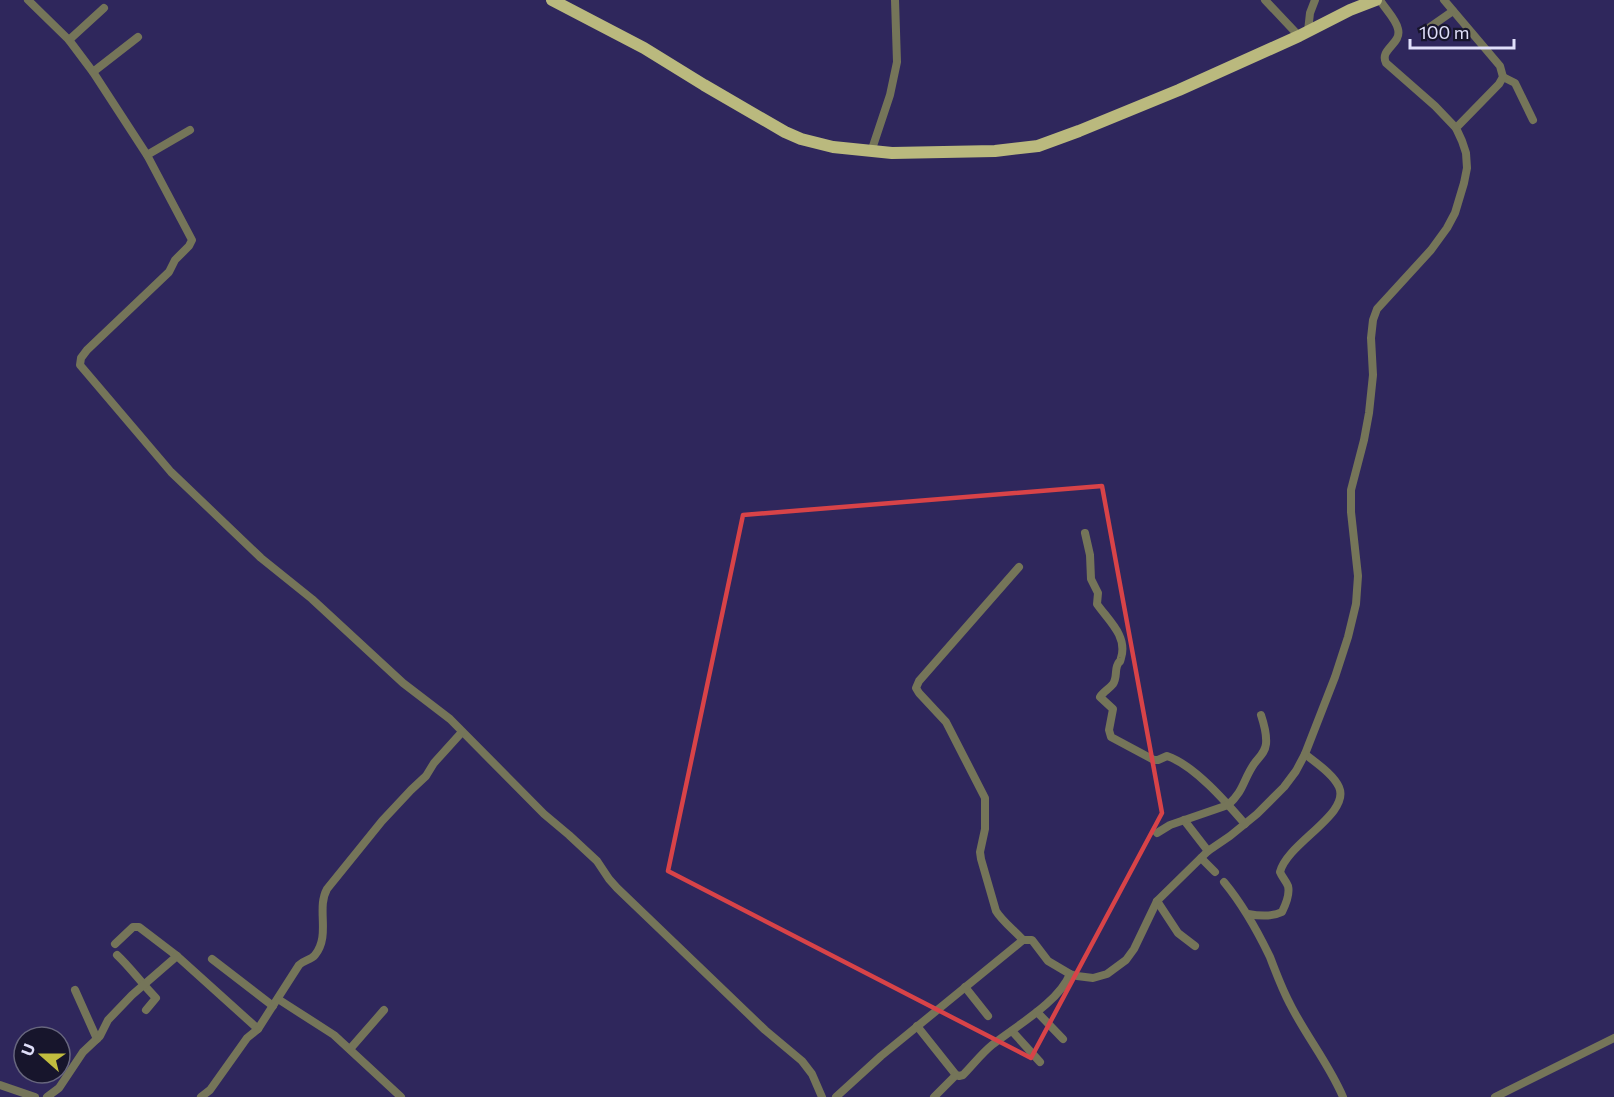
<svg xmlns="http://www.w3.org/2000/svg" width="1614" height="1097" font-family="Commissioner,sans-serif">
<style>
.lines{fill:none;stroke-linecap:round;stroke-linejoin:round}
.street{stroke:#757559;stroke-width:8}
.primary{stroke:#bab97e;stroke-width:12}
.marked{fill:none;stroke:#d84348;stroke-width:4.5;stroke-linejoin:round}
</style>
<rect width="100%" height="100%" fill="#2f275c"/>
<g class="lines">
<!-- street -->
<g class="street">
<path d="M 28,0 L 69,40 L 93,72 L 147,155 L 192,240 L 189,246 L 175,260 L 169,272 L 87,350 L 81,358 L 80,365 L 171,472 L 261,558 L 312,599 L 403,683 L 450,719 L 544,814 L 569,835 L 597,861 L 609,879 L 617,888 L 765,1030 L 802,1061 L 812,1074 L 822,1097"/>
<path d="M 1265,0 L 1299,36"/>
<path d="M 1380,0 C 1385,9 1396,19 1398,29 C 1402,44 1379,49 1386,63 L 1435,106 L 1456,128"/>
<path d="M 1430,27 L 1453,11"/>
<path d="M 1308,31 L 1310,13 L 1315,0"/>
<path d="M 69,40 L 104,8"/>
<path d="M 93,72 L 138,37"/>
<path d="M 1503,77 L 1515,83 L 1533,120"/>
<path d="M 871,152 L 890,95 L 897,62 L 895,0"/>
<path d="M 147,155 L 190,130"/>
<path d="M 1085,533 L 1090,555 L 1091,579 L 1098,593 L 1097,604 C 1108,620 1128,636 1121,658 C 1119,666 1121,657 1117,666 C 1115,672 1117,678 1113,684 C 1109,689 1103,692 1100,697 L 1113,709 L 1109,730 L 1111,737 L 1154,760 L 1158,760 L 1167,756 C 1194,765 1226,802 1245,824"/>
<path d="M 1019,567 L 919,681 L 916,688 L 919,693 L 946,722 L 985,798 L 985,829 L 980,852 L 981,859 L 996,911 C 1002,921 1015,931 1023,940"/>
<path d="M 1184,820 L 1208,851"/>
<path d="M 1157,833 L 1170,825 L 1228,805 C 1244,791 1243,780 1254,764 C 1259,757 1265,753 1266,744 C 1267,734 1264,724 1261,715"/>
<path d="M 1201,858 L 1215,872"/>
<path d="M 1224,882 C 1243,905 1257,930 1270,957 C 1276,973 1282,989 1290,1004 C 1306,1036 1329,1064 1343,1097"/>
<path d="M 1157,901 L 1178,933 L 1195,946"/>
<path d="M 1248,914 C 1259,916 1272,917 1282,912 C 1286,904 1290,894 1288,886 C 1286,881 1282,877 1280,872 C 1287,843 1351,814 1339,787 C 1333,774 1316,763 1305,754"/>
<path d="M 115,944 L 133,927 L 139,927 L 177,956"/>
<path d="M 117,955 C 131,968 142,984 156,998 L 146,1010"/>
<path d="M 212,959 L 273,1006"/>
<path d="M 965,987 L 988,1016"/>
<path d="M 75,990 L 97,1039"/>
<path d="M 278,999 L 334,1035 L 401,1097"/>
<path d="M 1037,1012 L 1063,1039"/>
<path d="M 917,1026 L 956,1075"/>
<path d="M 1012,1031 L 1040,1062"/>
<path d="M 350,1049 L 384,1010"/>
<path d="M 0,1085 L 35,1097"/>
<path d="M 47,1097 L 59,1088 L 83,1052 L 100,1036 L 108,1020 L 132,995 L 177,956 L 258,1029"/>
<path d="M 201,1097 L 210,1090 L 247,1038 L 258,1029 L 299,965 C 304,960 311,960 315,955 C 331,935 316,909 327,889 L 382,821 L 411,790 L 426,776 L 434,763 L 462,732"/>
<path d="M 836,1097 L 881,1056 L 1023,940 L 1032,940 L 1048,961 L 1070,974 L 1077,976 L 1093,978 L 1107,974 L 1126,960 L 1134,949 L 1157,901 L 1208,851 L 1230,836 L 1257,814 L 1284,787 L 1296,771 L 1305,754 L 1335,677 L 1348,637 L 1356,604 L 1358,576 L 1351,512 L 1351,490 L 1364,440 L 1369,413 L 1373,375 L 1371,338 L 1373,320 L 1377,309 L 1431,250 L 1447,228 L 1455,213 L 1464,183 L 1467,168 L 1466,153 L 1462,141 L 1456,128 L 1499,84 L 1503,77 L 1500,66 L 1444,0"/>
<path d="M 934,1097 L 956,1075 L 959,1076 L 963,1075 C 973,1065 981,1054 992,1045 C 1016,1026 1059,1002 1070,974"/>
<path d="M 1495,1097 L 1614,1038"/>
</g>
<!-- primary -->
<path class="primary" d="M 552,0 L 644,48 L 704,85 L 785,132 L 801,139 L 833,147 L 892,153 L 995,151 L 1038,146 L 1079,131 L 1179,90 L 1299,36 L 1350,10 L 1376,0"/>
</g>
<!-- marked area -->
<path class="marked" d="M 1102,486 L 1162,813 L 1031,1058 L 668,871 L 743,515 Z"/>
<!-- north arrow -->
<g transform="translate(42 1055) rotate(291)"><circle r="28" fill="#17152c" stroke="#67667e" stroke-width="1.5"/>
<path d="M0-4.5L10 22L0 15L-10 22Z" fill="#c2bd3f"/>
<text y="-9" font-size="16" font-weight="bold" text-anchor="middle" fill="#e0dffa">U</text>
</g>
<!-- scale -->
<path d="M1410 39v9h104v-9" fill="none" stroke="#e0dffa" stroke-width="3"/>
<text x="1419" y="39" font-size="18" fill="#e0dffa" stroke="#17152c" stroke-width="4.5" paint-order="stroke">100 m</text>
</svg>
